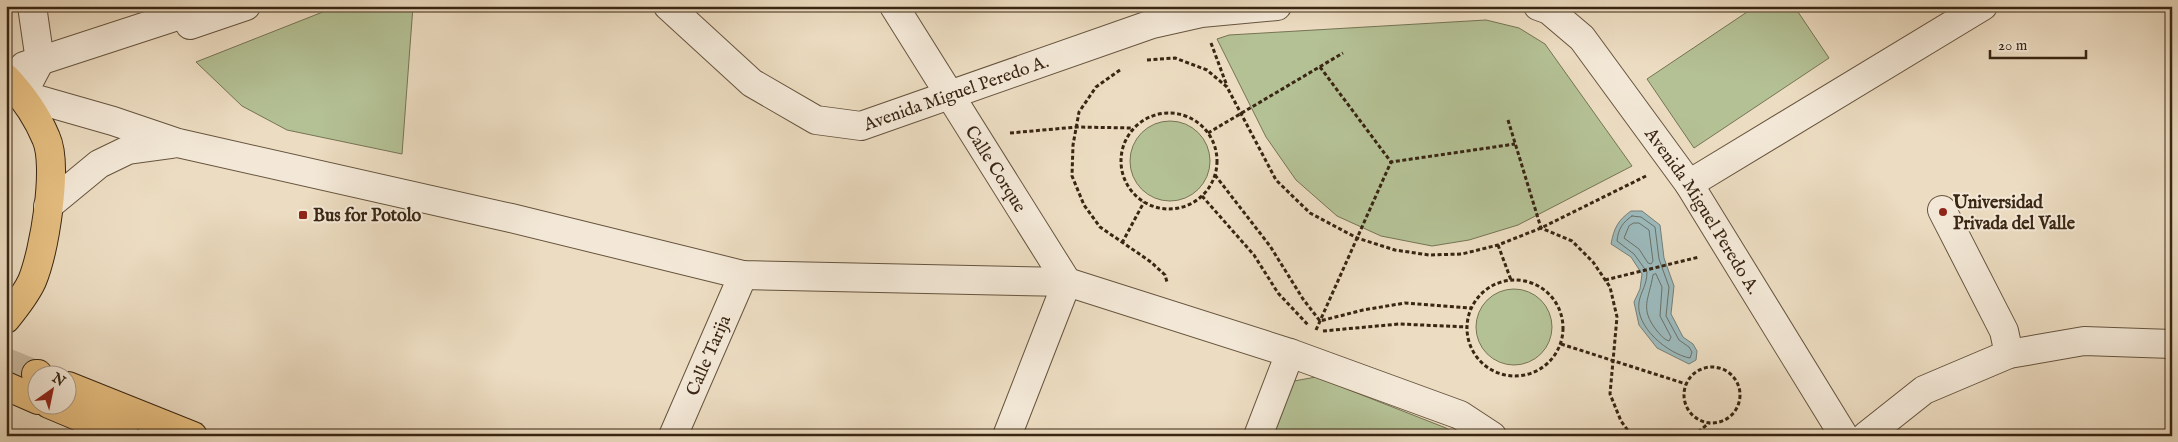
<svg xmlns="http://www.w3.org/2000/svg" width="2178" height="442" font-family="'IM FELL English',serif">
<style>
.green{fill:#b4c195;stroke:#767454}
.water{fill:#9cb9bb;stroke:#747e78}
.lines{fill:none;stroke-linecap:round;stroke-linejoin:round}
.shore{stroke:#6a7067;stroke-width:1}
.major-tunnel{stroke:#c8b89e;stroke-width:28;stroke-dasharray:28 14;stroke-linecap:butt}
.minor-casing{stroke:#66543e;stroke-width:30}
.major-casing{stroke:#392613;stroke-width:30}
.path{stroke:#392613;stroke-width:3;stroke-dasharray:4 2.5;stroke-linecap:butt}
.minor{stroke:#f3e8d7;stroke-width:28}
.major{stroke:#e6be80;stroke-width:28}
.poi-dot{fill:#8f2418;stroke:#f3e8d7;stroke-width:2}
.labels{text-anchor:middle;stroke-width:4;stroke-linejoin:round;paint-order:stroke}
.street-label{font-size:18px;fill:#392613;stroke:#f3e8d7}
.poi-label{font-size:18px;font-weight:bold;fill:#392613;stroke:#f3e8d7;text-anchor:start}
</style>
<rect width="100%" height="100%" fill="#ecdcc1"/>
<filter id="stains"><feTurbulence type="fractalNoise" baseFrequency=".004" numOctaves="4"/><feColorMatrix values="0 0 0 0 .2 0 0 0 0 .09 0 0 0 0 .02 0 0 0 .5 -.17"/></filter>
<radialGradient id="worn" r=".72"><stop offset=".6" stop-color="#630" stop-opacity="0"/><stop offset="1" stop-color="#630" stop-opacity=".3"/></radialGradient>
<!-- green -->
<g class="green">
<path d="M 338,6 L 413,6 L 402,154 L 287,130 L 242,106 L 196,62 Z"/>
<path d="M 1756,6 L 1794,6 L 1829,58 L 1694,148 L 1647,79 Z"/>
<path d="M 1486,20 L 1519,28 L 1545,44 L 1632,166 L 1518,225 L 1469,240 L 1432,246 L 1381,236 L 1337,216 L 1296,180 L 1266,137 L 1217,39 L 1229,35 Z"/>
<circle cx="1170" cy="161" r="40"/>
<circle cx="1514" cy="327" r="38"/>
<path d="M 1316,377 L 1446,428 L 1458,436 L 1272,436 L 1294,381 Z"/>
</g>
<!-- water -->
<path class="water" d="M 1631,211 L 1642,211 L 1660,225 L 1664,258 L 1674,286 L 1671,314 L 1683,337 L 1693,344 L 1697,351 L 1696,360 L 1689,364 L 1657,348 L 1639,325 L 1634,302 L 1640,289 L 1642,274 L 1631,257 L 1611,244 C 1614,228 1618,220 1631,211 Z"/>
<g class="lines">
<!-- shore -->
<g class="shore">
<path d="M 1632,216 L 1641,217 L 1655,227 L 1659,259 L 1669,287 L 1666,316 L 1679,340 L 1689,347 L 1692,352 L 1690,358 C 1668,354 1635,327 1639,302 C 1641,291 1647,285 1647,272 L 1634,254 L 1617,241 C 1618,229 1623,222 1632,216 Z"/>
<path d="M 1634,223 L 1639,223 L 1649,230 L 1653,261 L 1651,264 L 1648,263 L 1639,249 L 1624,238 L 1629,226 Z"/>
<path d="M 1656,274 L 1662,287 L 1660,316 L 1671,337 L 1669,341 C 1663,339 1661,335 1657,331 C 1639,308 1649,300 1653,275 Z"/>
</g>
<!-- major-tunnel -->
<path class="major-tunnel" d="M 6,362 L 36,374"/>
<!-- minor casing -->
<g class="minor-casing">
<g id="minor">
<path d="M 32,6 L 40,61 L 22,95 L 113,121 L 178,143 L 511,218 L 743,275 L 1067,282 L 1290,353 L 1460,415 L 1492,436"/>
<path id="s1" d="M 668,6 L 752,83 L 816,120 L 861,126 L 1152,24 L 1201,13 L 1277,6"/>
<path id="s2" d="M 894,6 L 1067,282"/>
<path id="s3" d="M 1538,6 L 1549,10 L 1582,38 L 1689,184 L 1844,436"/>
<path d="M 190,25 L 246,6"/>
<path d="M 24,66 L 208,6"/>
<path d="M 1689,184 L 1983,6"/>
<path d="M 48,206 L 99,164 L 128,150 L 172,144"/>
<path d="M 1942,210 L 2004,331 L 2009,354"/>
<path id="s4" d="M 673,436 L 743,275"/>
<path d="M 1007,436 L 1067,282"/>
<path d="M 1258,436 L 1290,353"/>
<path d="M 1866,436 L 1924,390 L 2009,354 L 2084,341 L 2172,344"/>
</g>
</g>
<!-- major casing -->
<g class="major-casing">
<g id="major">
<path d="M 6,78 C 22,95 37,116 46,138 C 59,166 44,252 32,281 C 26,294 15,308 6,319"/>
<path d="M 36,374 L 38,374"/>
<path d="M 6,386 L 38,400"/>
<path d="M 68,386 L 193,436"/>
<path d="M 49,404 L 125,436"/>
</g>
</g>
<!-- path -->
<g class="path">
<path d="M 1211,43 L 1227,86"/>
<path d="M 1147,60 L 1175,58 L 1207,70 L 1227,87 L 1276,180 L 1310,213 L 1357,238 L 1395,250 L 1429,255 L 1462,254 L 1498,245 L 1541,228 L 1646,176"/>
<path d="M 1320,67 L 1391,162 L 1515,144"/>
<path d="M 1120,70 L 1096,87 L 1079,112 L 1073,145 L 1072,176 L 1084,205 L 1100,227 L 1151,262 L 1165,275 L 1167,282"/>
<circle cx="1169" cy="161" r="48"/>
<path d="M 1508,120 L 1541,228 L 1572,241 L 1593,262 L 1610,287 L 1617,317 L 1610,394 L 1621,421 L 1632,436"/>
<path d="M 1010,133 L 1077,127 L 1133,128"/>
<path d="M 1208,133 L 1343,53"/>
<path d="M 1215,175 L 1270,246 L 1303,299 L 1320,321 L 1363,310 L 1405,303 L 1471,308"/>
<path d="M 1202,196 L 1254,255 L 1278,293 L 1309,326"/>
<path d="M 1122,243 L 1144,202"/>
<path d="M 1498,245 L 1511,280"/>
<path d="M 1605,280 L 1699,257"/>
<circle cx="1515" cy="328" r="48"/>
<path d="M 1316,330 L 1391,162"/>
<path d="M 1323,331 L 1399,324 L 1467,327"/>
<path d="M 1561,344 L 1686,384"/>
<circle cx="1712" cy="395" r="28"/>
<path d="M 1693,436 L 1709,423"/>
</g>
<!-- minor -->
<use href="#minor" class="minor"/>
<!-- major -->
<use href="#major" class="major"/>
</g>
<!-- markers -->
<g class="poi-dot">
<circle cx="1943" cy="212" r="5"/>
<rect x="298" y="210" width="10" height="10" rx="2.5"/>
</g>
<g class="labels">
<!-- street labels -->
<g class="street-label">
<text dy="6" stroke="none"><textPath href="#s1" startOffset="334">Avenida Miguel Peredo A.</textPath></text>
<text dy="6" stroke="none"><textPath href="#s2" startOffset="192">Calle Corque</textPath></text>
<text dy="6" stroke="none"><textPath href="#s3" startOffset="266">Avenida Miguel Peredo A.</textPath></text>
<text dy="6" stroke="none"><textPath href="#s4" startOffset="88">Calle Tarija</textPath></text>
</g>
<!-- poi labels -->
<g class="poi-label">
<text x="1953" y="208">Universidad<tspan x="1953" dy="21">Privada del Valle</tspan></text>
<text x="313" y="221">Bus for Potolo</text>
</g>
</g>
<!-- margin -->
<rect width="2178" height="442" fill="none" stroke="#ecdcc1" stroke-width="25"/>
<rect x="8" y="8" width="2163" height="427" fill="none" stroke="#392613" stroke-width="2.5"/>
<rect x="12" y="12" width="2153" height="417" fill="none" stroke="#392613"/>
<!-- north arrow -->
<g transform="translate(52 390) rotate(33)"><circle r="24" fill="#f3e8d7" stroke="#a99a89"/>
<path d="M0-4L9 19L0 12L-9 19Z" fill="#8f2418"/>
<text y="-8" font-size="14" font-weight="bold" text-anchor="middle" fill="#392613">N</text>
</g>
<!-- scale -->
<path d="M1990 50v8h96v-8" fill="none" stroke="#392613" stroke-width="2.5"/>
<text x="1998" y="50" font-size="15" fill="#392613" stroke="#f3e8d7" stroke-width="4" paint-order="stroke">20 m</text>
<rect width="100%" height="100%" filter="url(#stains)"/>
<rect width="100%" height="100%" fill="url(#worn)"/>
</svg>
